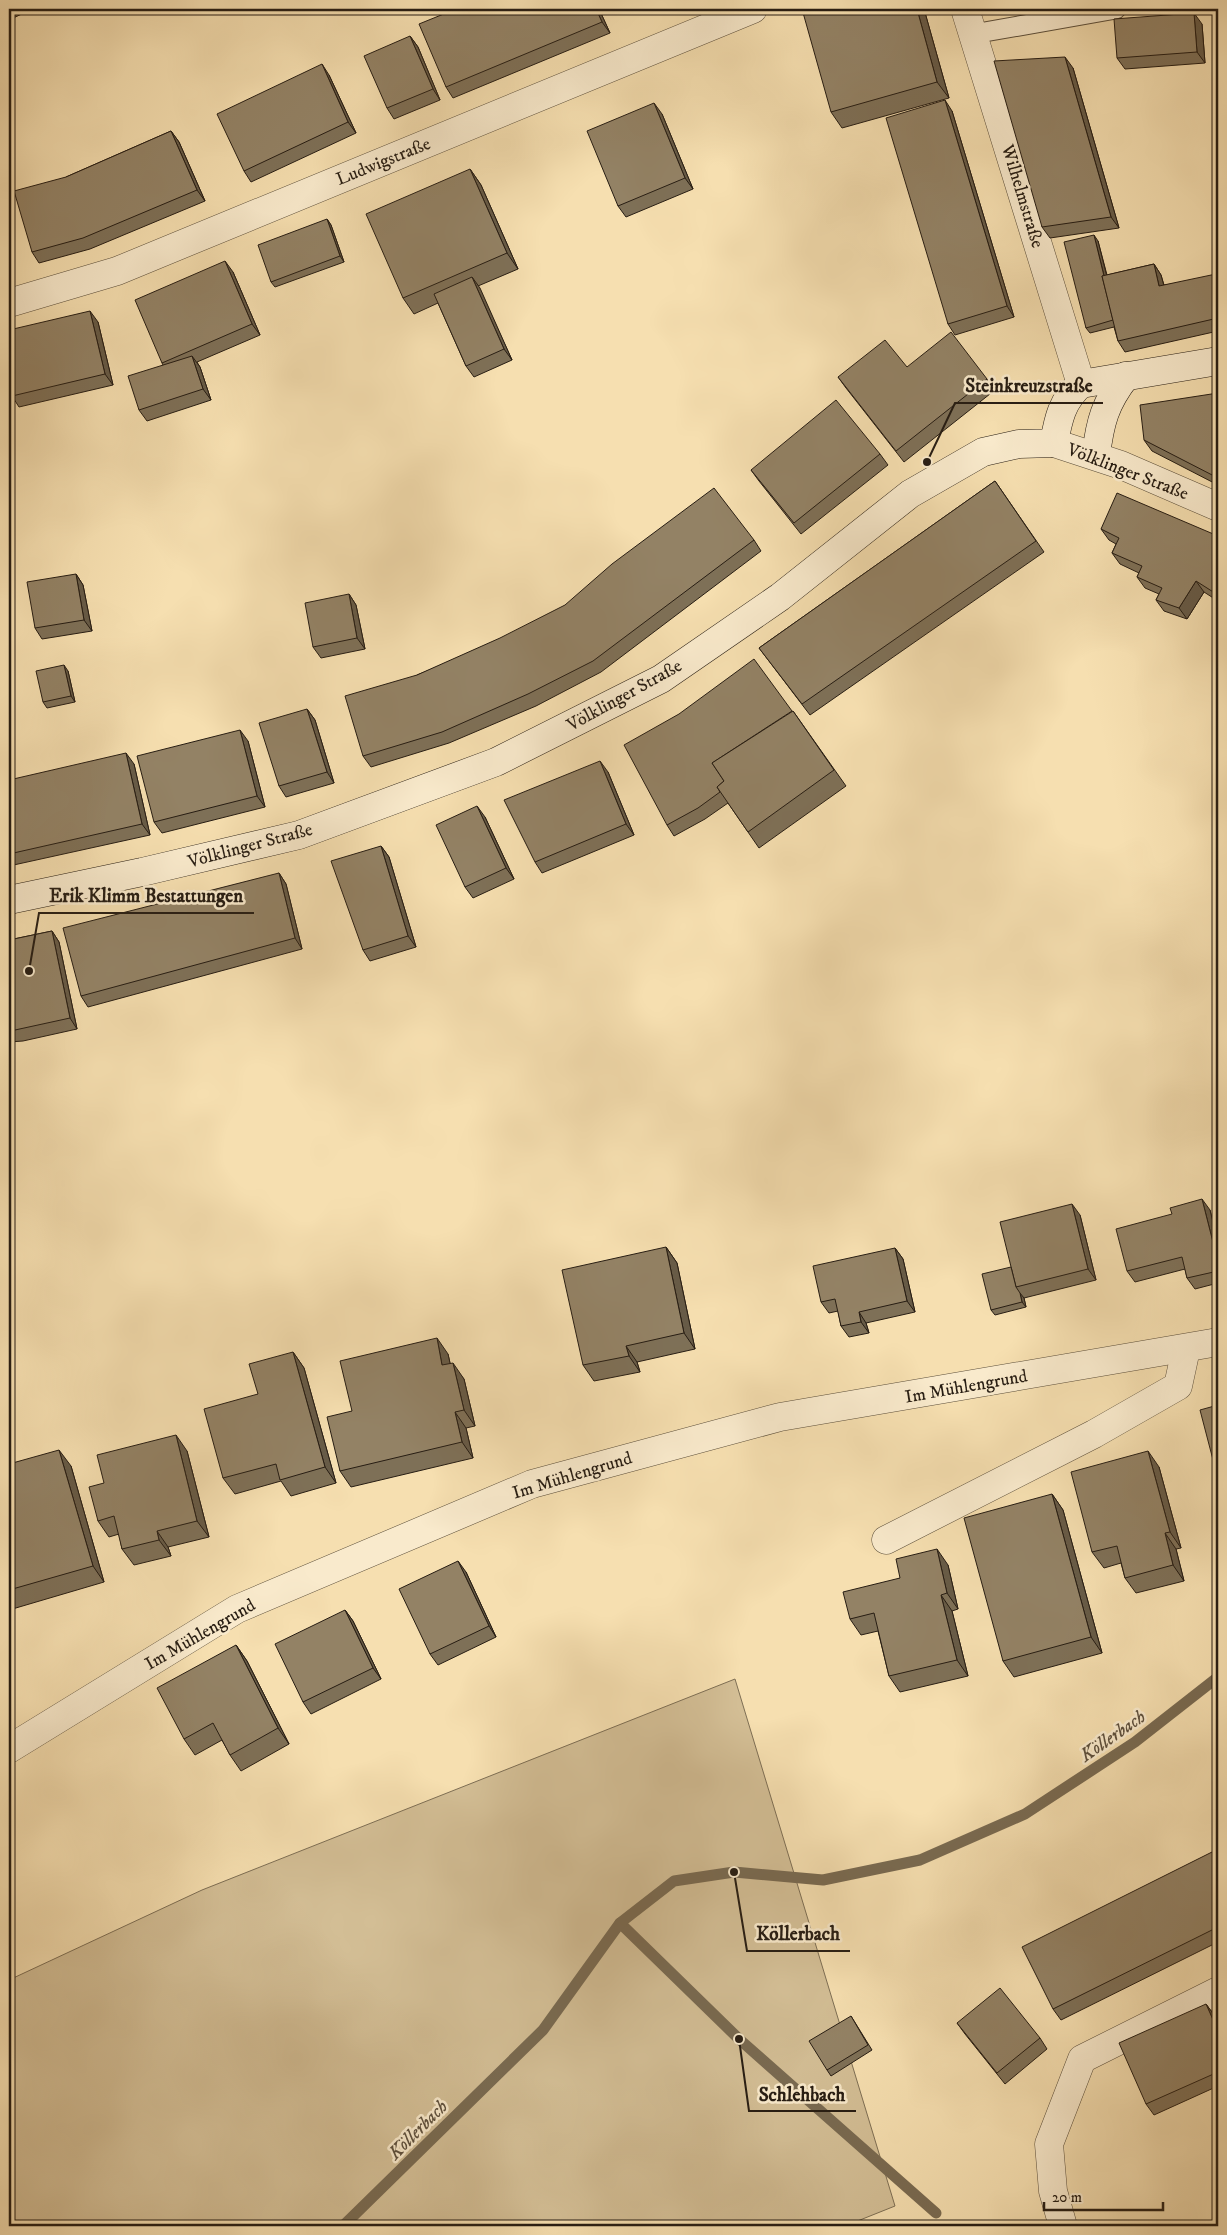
<svg xmlns="http://www.w3.org/2000/svg" width="1227" height="2235" font-family="'IM FELL DW Pica',serif">
<style>
.green{fill:#d3be95;stroke:#7d6e54}
.lines{fill:none;stroke-linecap:round;stroke-linejoin:round}
.stream{stroke:#796a51;stroke-width:11}
.lane-casing{stroke:#5b4e3a;stroke-width:21}
.street-casing{stroke:#5b4e3a;stroke-width:29}
.secondary-casing{stroke:#271d13;stroke-width:29}
.lane{stroke:#f9eacc;stroke-width:19}
.street{stroke:#f9eacc;stroke-width:28}
.secondary{stroke:#f9eacc;stroke-width:28}
.wall{fill:#7e7057;stroke:#271d13}
.shaded-wall{fill:#675b47;stroke:#271d13}
.building{fill:#938265;stroke:#271d13}
.labels{text-anchor:middle;stroke-width:5;stroke-linejoin:round;paint-order:stroke}
.street-label{font-size:18px;fill:#271d13;stroke:#f9eacc}
.water-label{font-size:19px;font-style:italic;fill:#5e503d;stroke:#f9eacc}
.leader{fill:none;stroke:#271d13;stroke-width:2}
.callout-dot{fill:#271d13;stroke:#f9eacc;stroke-width:2}
.callout-label{font-size:19px;text-anchor:middle;font-weight:bold;fill:#271d13;stroke:#f9eacc;stroke-width:5;stroke-linejoin:round;paint-order:stroke}
</style>
<rect width="100%" height="100%" fill="#f6dfb0"/>
<filter id="stains"><feTurbulence type="fractalNoise" baseFrequency=".004" numOctaves="4"/><feColorMatrix values="0 0 0 0 .2 0 0 0 0 .09 0 0 0 0 .02 0 0 0 .5 -.17"/></filter>
<radialGradient id="worn" r=".72"><stop offset=".6" stop-color="#630" stop-opacity="0"/><stop offset="1" stop-color="#630" stop-opacity=".3"/></radialGradient>
<!-- green -->
<path class="green" d="M 735,1679 L 895,2206 L 845,2226 L 9,2226 L 9,1980 L 202,1890 Z"/>
<g class="lines">
<!-- stream -->
<g class="stream">
<path d="M 620,1923 L 739,2039 L 936,2213"/>
<path d="M 343,2226 L 543,2030 L 620,1923 L 674,1881 L 734,1872 L 823,1880 L 920,1860 L 1025,1814 L 1135,1742 L 1218,1677"/>
</g>
<!-- lane casing -->
<g class="lane-casing">
<path id="lane" d="M 973,34 L 1116,9"/>
</g>
<!-- street casing -->
<g class="street-casing">
<g id="street">
<path d="M 965,9 L 1081,384"/>
<path d="M 9,303 L 117,271 L 753,9"/>
<path d="M 1054,443 L 1121,465 L 1218,507"/>
<path d="M 886,1540 L 1094,1434 L 1178,1386 L 1186,1349"/>
<path d="M 9,1749 L 237,1609 L 532,1484 L 780,1417 L 1218,1342"/>
<path d="M 1063,2226 L 1053,2191 L 1049,2144 L 1082,2059 L 1218,1991"/>
</g>
</g>
<!-- secondary casing -->
<g class="secondary-casing">
<g id="secondary">
<path d="M 1096,455 C 1100,422 1105,403 1126,376"/>
<path d="M 9,900 L 142,872 L 299,835 L 496,762 L 661,679 L 780,597 L 910,494 L 983,452 L 1019,444 L 1054,443 C 1058,420 1062,400 1081,384 L 1218,361"/>
</g>
</g>
<!-- lane -->
<use href="#lane" class="lane"/>
<!-- street -->
<use href="#street" class="street"/>
<!-- secondary -->
<use href="#secondary" class="secondary"/>
</g>
<!-- wall -->
<g class="wall">
<path d="M 9,9 L 25,9 L 26,12 L 9,20 Z"/>
<path d="M 456,9 L 599,9 L 610,33 L 453,98 L 446,87 Z"/>
<path d="M 659,9 L 667,9 L 661,11 Z"/>
<path d="M 924,9 L 949,98 L 842,128 L 831,112 Z"/>
<path d="M 1202,24 L 1205,63 L 1125,69 L 1117,58 Z"/>
<path d="M 410,36 L 418,47 L 440,100 L 394,119 L 387,108 Z"/>
<path d="M 1073,68 L 1119,228 L 1050,238 L 1042,227 Z"/>
<path d="M 329,75 L 356,133 L 251,182 L 244,171 Z"/>
<path d="M 952,111 L 1014,317 L 955,335 L 948,324 Z"/>
<path d="M 662,114 L 693,189 L 626,217 L 618,206 Z"/>
<path d="M 171,131 L 179,142 L 205,201 L 90,249 L 39,263 L 32,252 L 66,177 Z"/>
<path d="M 470,169 L 481,185 L 518,269 L 478,286 L 512,360 L 474,377 L 466,366 L 438,303 L 414,314 L 403,298 Z"/>
<path d="M 327,219 L 331,225 L 344,262 L 275,287 L 271,282 Z"/>
<path d="M 1098,241 L 1107,275 L 1154,264 L 1161,275 L 1164,285 L 1218,278 L 1218,331 L 1125,352 L 1118,341 L 1114,327 L 1090,333 L 1086,328 Z"/>
<path d="M 233,272 L 260,335 L 197,362 L 200,367 L 211,400 L 147,421 L 139,410 L 163,365 L 162,363 Z"/>
<path d="M 98,322 L 113,385 L 19,407 L 12,396 Z"/>
<path d="M 907,367 L 987,379 L 995,390 L 904,462 L 846,388 L 838,377 Z"/>
<path d="M 1218,393 L 1218,485 L 1152,451 L 1144,440 Z"/>
<path d="M 880,454 L 888,465 L 801,534 L 759,481 L 751,470 Z"/>
<path d="M 995,481 L 1044,552 L 810,715 L 759,648 Z"/>
<path d="M 1101,529 L 1218,536 L 1218,601 L 1204,592 L 1187,619 L 1164,611 L 1156,600 L 1159,594 L 1145,588 L 1137,577 L 1139,573 L 1120,564 L 1112,553 L 1116,544 L 1109,540 Z"/>
<path d="M 754,540 L 761,551 L 601,672 L 536,706 L 449,743 L 371,767 L 363,756 L 417,675 Z"/>
<path d="M 76,574 L 83,585 L 92,631 L 42,639 L 35,628 Z"/>
<path d="M 349,594 L 356,605 L 365,649 L 321,658 L 313,647 Z"/>
<path d="M 68,671 L 75,702 L 47,708 L 43,702 Z"/>
<path d="M 307,709 L 315,720 L 334,783 L 286,797 L 279,786 Z"/>
<path d="M 793,711 L 846,786 L 759,848 L 728,803 L 705,819 L 674,836 L 667,825 Z"/>
<path d="M 248,741 L 265,807 L 162,833 L 154,822 Z"/>
<path d="M 134,764 L 150,835 L 9,866 L 9,780 Z"/>
<path d="M 608,772 L 634,835 L 542,873 L 535,862 Z"/>
<path d="M 485,817 L 514,879 L 473,898 L 465,887 Z"/>
<path d="M 381,846 L 389,857 L 416,947 L 370,961 L 363,950 Z"/>
<path d="M 279,873 L 286,884 L 302,949 L 88,1007 L 81,996 Z"/>
<path d="M 52,931 L 59,942 L 77,1029 L 23,1041 L 9,1042 L 9,940 Z"/>
<path d="M 1210,1210 L 1218,1243 L 1218,1283 L 1195,1289 L 1187,1278 L 1185,1269 L 1135,1282 L 1127,1271 Z"/>
<path d="M 1080,1215 L 1096,1280 L 1024,1298 L 1026,1307 L 995,1315 L 991,1310 Z"/>
<path d="M 666,1247 L 677,1263 L 695,1349 L 637,1362 L 640,1372 L 594,1381 L 583,1365 Z"/>
<path d="M 895,1248 L 903,1259 L 915,1312 L 866,1323 L 869,1333 L 849,1337 L 841,1326 L 838,1311 L 829,1313 L 821,1302 Z"/>
<path d="M 293,1352 L 304,1368 L 336,1483 L 291,1496 L 281,1481 L 235,1494 L 223,1478 L 258,1394 Z"/>
<path d="M 448,1354 L 450,1363 L 464,1379 L 475,1426 L 466,1428 L 473,1458 L 351,1487 L 340,1471 L 352,1411 Z"/>
<path d="M 187,1451 L 209,1537 L 168,1547 L 171,1556 L 134,1565 L 122,1549 L 119,1534 L 109,1537 L 98,1521 L 104,1483 Z"/>
<path d="M 9,1464 L 71,1466 L 104,1582 L 9,1610 Z"/>
<path d="M 1159,1467 L 1181,1548 L 1176,1549 L 1184,1581 L 1136,1593 L 1125,1578 L 1121,1563 L 1104,1568 L 1092,1552 Z"/>
<path d="M 1052,1494 L 1063,1510 L 1102,1653 L 1014,1677 L 1003,1661 Z"/>
<path d="M 948,1565 L 958,1609 L 952,1611 L 968,1676 L 900,1692 L 889,1676 L 878,1631 L 861,1635 L 850,1619 L 900,1578 Z"/>
<path d="M 466,1572 L 496,1637 L 438,1665 L 430,1654 Z"/>
<path d="M 345,1610 L 353,1621 L 381,1679 L 311,1714 L 303,1702 Z"/>
<path d="M 236,1645 L 247,1661 L 289,1744 L 241,1771 L 230,1755 L 222,1740 L 195,1755 L 184,1739 Z"/>
<path d="M 1218,1849 L 1218,1942 L 1061,2020 L 1053,2009 Z"/>
<path d="M 1206,2004 L 1214,2015 L 1218,2025 L 1218,2086 L 1154,2115 L 1146,2104 Z"/>
<path d="M 851,2016 L 872,2050 L 831,2076 L 827,2070 Z"/>
<path d="M 957,2023 L 1040,2038 L 1047,2049 L 1005,2084 L 965,2034 Z"/>
</g>
<!-- shaded-wall -->
<g class="shaded-wall">
<path d="M 596,9 L 599,9 L 610,33 L 602,22 Z"/>
<path d="M 917,9 L 924,9 L 949,98 L 937,82 Z"/>
<path d="M 1194,13 L 1202,24 L 1205,63 L 1197,52 Z"/>
<path d="M 410,36 L 418,47 L 440,100 L 433,89 Z"/>
<path d="M 1065,57 L 1073,68 L 1119,228 L 1111,217 Z"/>
<path d="M 322,64 L 329,75 L 356,133 L 348,122 Z"/>
<path d="M 945,100 L 952,111 L 1014,317 L 1007,306 Z"/>
<path d="M 654,103 L 662,114 L 693,189 L 685,178 Z"/>
<path d="M 171,131 L 179,142 L 205,201 L 197,190 Z"/>
<path d="M 470,169 L 481,185 L 518,269 L 507,253 Z"/>
<path d="M 327,219 L 331,225 L 344,262 L 340,256 Z"/>
<path d="M 1094,235 L 1098,241 L 1119,325 L 1115,320 Z"/>
<path d="M 225,261 L 233,272 L 260,335 L 252,324 Z"/>
<path d="M 1154,264 L 1161,275 L 1167,297 L 1159,286 Z"/>
<path d="M 472,277 L 480,288 L 512,360 L 504,349 Z"/>
<path d="M 90,311 L 98,322 L 113,385 L 105,374 Z"/>
<path d="M 192,356 L 200,367 L 211,400 L 203,389 Z"/>
<path d="M 76,574 L 83,585 L 92,631 L 84,620 Z"/>
<path d="M 1196,581 L 1204,592 L 1187,619 L 1179,608 Z"/>
<path d="M 349,594 L 356,605 L 365,649 L 357,638 Z"/>
<path d="M 64,665 L 68,671 L 75,702 L 71,696 Z"/>
<path d="M 307,709 L 315,720 L 334,783 L 327,772 Z"/>
<path d="M 240,730 L 248,741 L 265,807 L 257,796 Z"/>
<path d="M 126,753 L 134,764 L 150,835 L 142,824 Z"/>
<path d="M 600,761 L 608,772 L 634,835 L 626,824 Z"/>
<path d="M 477,806 L 485,817 L 514,879 L 506,868 Z"/>
<path d="M 381,846 L 389,857 L 416,947 L 408,936 Z"/>
<path d="M 279,873 L 286,884 L 302,949 L 295,938 Z"/>
<path d="M 52,931 L 59,942 L 77,1029 L 70,1018 Z"/>
<path d="M 1202,1199 L 1210,1210 L 1218,1243 L 1218,1262 Z"/>
<path d="M 1072,1204 L 1080,1215 L 1096,1280 L 1088,1269 Z"/>
<path d="M 666,1247 L 677,1263 L 695,1349 L 684,1333 Z"/>
<path d="M 895,1248 L 903,1259 L 915,1312 L 907,1301 Z"/>
<path d="M 1020,1293 L 1024,1298 L 1026,1307 L 1022,1302 Z"/>
<path d="M 859,1312 L 866,1323 L 869,1333 L 861,1322 Z"/>
<path d="M 437,1338 L 448,1354 L 454,1381 L 442,1365 Z"/>
<path d="M 626,1346 L 637,1362 L 640,1372 L 629,1356 Z"/>
<path d="M 293,1352 L 304,1368 L 336,1483 L 325,1467 Z"/>
<path d="M 453,1363 L 464,1379 L 475,1426 L 464,1410 Z"/>
<path d="M 455,1412 L 466,1428 L 473,1458 L 462,1442 Z"/>
<path d="M 176,1435 L 187,1451 L 209,1537 L 197,1521 Z"/>
<path d="M 59,1450 L 71,1466 L 104,1582 L 93,1566 Z"/>
<path d="M 1148,1451 L 1159,1467 L 1181,1548 L 1170,1532 Z"/>
<path d="M 1052,1494 L 1063,1510 L 1102,1653 L 1091,1637 Z"/>
<path d="M 157,1531 L 168,1547 L 171,1556 L 159,1540 Z"/>
<path d="M 1165,1533 L 1176,1549 L 1184,1581 L 1173,1565 Z"/>
<path d="M 937,1549 L 948,1565 L 958,1609 L 947,1593 Z"/>
<path d="M 458,1561 L 466,1572 L 496,1637 L 489,1626 Z"/>
<path d="M 941,1595 L 952,1611 L 968,1676 L 957,1660 Z"/>
<path d="M 345,1610 L 353,1621 L 381,1679 L 373,1668 Z"/>
<path d="M 236,1645 L 247,1661 L 289,1744 L 278,1728 Z"/>
<path d="M 1206,2004 L 1214,2015 L 1218,2025 L 1218,2031 Z"/>
</g>
<!-- building -->
<g class="building">
<path d="M 456,9 L 596,9 L 602,22 L 446,87 L 419,24 Z"/>
<path d="M 802,9 L 917,9 L 937,82 L 831,112 Z"/>
<path d="M 1194,13 L 1197,52 L 1117,58 L 1114,19 Z"/>
<path d="M 410,36 L 433,89 L 387,108 L 364,56 Z"/>
<path d="M 1065,57 L 1111,217 L 1042,227 L 994,61 Z"/>
<path d="M 322,64 L 348,122 L 244,171 L 217,114 Z"/>
<path d="M 945,100 L 1007,306 L 948,324 L 886,118 Z"/>
<path d="M 654,103 L 685,178 L 618,206 L 587,131 Z"/>
<path d="M 171,131 L 197,190 L 83,238 L 32,252 L 14,191 L 66,177 Z"/>
<path d="M 470,169 L 507,253 L 403,298 L 366,214 Z"/>
<path d="M 327,219 L 340,256 L 271,282 L 258,245 Z"/>
<path d="M 1094,235 L 1104,276 L 1102,276 L 1113,320 L 1086,328 L 1064,242 Z"/>
<path d="M 225,261 L 252,324 L 162,363 L 135,300 Z"/>
<path d="M 1154,264 L 1159,286 L 1216,274 L 1218,285 L 1218,318 L 1118,341 L 1102,276 Z"/>
<path d="M 472,277 L 504,349 L 466,366 L 434,294 Z"/>
<path d="M 90,311 L 105,374 L 12,396 L 9,385 L 9,330 Z"/>
<path d="M 951,332 L 987,379 L 896,451 L 838,377 L 885,340 L 907,367 Z"/>
<path d="M 192,356 L 203,389 L 139,410 L 128,376 Z"/>
<path d="M 1218,393 L 1218,478 L 1144,440 L 1140,405 Z"/>
<path d="M 836,400 L 880,454 L 794,523 L 751,470 Z"/>
<path d="M 995,481 L 1036,541 L 802,704 L 759,648 Z"/>
<path d="M 714,488 L 754,540 L 593,661 L 528,694 L 442,732 L 363,756 L 345,696 L 417,675 L 500,638 L 565,605 L 612,564 Z"/>
<path d="M 1117,493 L 1218,536 L 1218,595 L 1196,581 L 1179,608 L 1156,600 L 1162,588 L 1137,577 L 1142,566 L 1112,553 L 1119,538 L 1101,529 Z"/>
<path d="M 76,574 L 84,620 L 35,628 L 27,582 Z"/>
<path d="M 349,594 L 357,638 L 313,647 L 305,603 Z"/>
<path d="M 754,659 L 792,711 L 712,763 L 724,781 L 717,787 L 720,792 L 698,808 L 667,825 L 624,745 L 679,714 Z"/>
<path d="M 64,665 L 71,696 L 43,702 L 36,671 Z"/>
<path d="M 307,709 L 327,772 L 279,786 L 259,723 Z"/>
<path d="M 793,711 L 834,770 L 748,832 L 717,787 L 724,781 L 712,763 Z"/>
<path d="M 240,730 L 257,796 L 154,822 L 137,756 Z"/>
<path d="M 126,753 L 142,824 L 9,854 L 9,780 Z"/>
<path d="M 600,761 L 626,824 L 535,862 L 504,800 Z"/>
<path d="M 477,806 L 506,868 L 465,887 L 436,825 Z"/>
<path d="M 381,846 L 408,936 L 363,950 L 331,861 Z"/>
<path d="M 279,873 L 295,938 L 81,996 L 63,928 Z"/>
<path d="M 52,931 L 70,1018 L 15,1030 L 9,1030 L 9,940 Z"/>
<path d="M 1202,1199 L 1218,1262 L 1218,1271 L 1187,1278 L 1182,1257 L 1127,1271 L 1116,1229 L 1172,1214 L 1170,1208 Z"/>
<path d="M 1072,1204 L 1088,1269 L 1016,1287 L 1000,1222 Z"/>
<path d="M 666,1247 L 684,1333 L 626,1346 L 629,1356 L 583,1365 L 562,1270 Z"/>
<path d="M 895,1248 L 907,1301 L 859,1312 L 861,1322 L 841,1326 L 835,1299 L 821,1302 L 813,1266 Z"/>
<path d="M 1011,1267 L 1016,1287 L 1020,1293 L 1022,1302 L 991,1310 L 982,1274 Z"/>
<path d="M 437,1338 L 442,1365 L 453,1363 L 464,1410 L 455,1412 L 462,1442 L 340,1471 L 327,1417 L 352,1411 L 340,1361 Z"/>
<path d="M 293,1352 L 325,1467 L 280,1480 L 276,1464 L 223,1478 L 204,1409 L 258,1394 L 249,1364 Z"/>
<path d="M 1218,1405 L 1218,1479 L 1200,1410 Z"/>
<path d="M 176,1435 L 197,1521 L 157,1531 L 159,1540 L 122,1549 L 114,1516 L 98,1521 L 89,1487 L 104,1483 L 97,1455 Z"/>
<path d="M 59,1450 L 93,1566 L 9,1590 L 9,1464 Z"/>
<path d="M 1148,1451 L 1170,1532 L 1165,1533 L 1173,1565 L 1125,1578 L 1117,1546 L 1092,1552 L 1071,1472 Z"/>
<path d="M 1052,1494 L 1091,1637 L 1003,1661 L 964,1518 Z"/>
<path d="M 937,1549 L 947,1593 L 941,1595 L 957,1660 L 889,1676 L 874,1613 L 850,1619 L 843,1592 L 900,1578 L 896,1559 Z"/>
<path d="M 458,1561 L 489,1626 L 430,1654 L 399,1589 Z"/>
<path d="M 345,1610 L 373,1668 L 303,1702 L 275,1644 Z"/>
<path d="M 236,1645 L 278,1728 L 230,1755 L 213,1723 L 184,1739 L 157,1688 Z"/>
<path d="M 1218,1849 L 1218,1927 L 1053,2009 L 1022,1947 Z"/>
<path d="M 1000,1988 L 1040,2038 L 997,2073 L 957,2023 Z"/>
<path d="M 1206,2004 L 1218,2031 L 1218,2072 L 1146,2104 L 1119,2043 Z"/>
<path d="M 851,2016 L 868,2045 L 827,2070 L 809,2041 Z"/>
</g>
<g class="labels">
<!-- street labels -->
<g class="street-label">
<text transform="translate(383 161) rotate(-22)" y="6">Ludwigstraße</text>
<text transform="translate(1023 196) rotate(73)" y="6">Wilhelmstraße</text>
<text transform="translate(1128 471) rotate(21)" y="6">Völklinger Straße</text>
<text transform="translate(624 695) rotate(-29)" y="6">Völklinger Straße</text>
<text transform="translate(250 845) rotate(-15)" y="6">Völklinger Straße</text>
<text transform="translate(966 1386) rotate(-10)" y="6">Im Mühlengrund</text>
<text transform="translate(572 1475) rotate(-17)" y="6">Im Mühlengrund</text>
<text transform="translate(200 1634) rotate(-30)" y="6">Im Mühlengrund</text>
</g>
<!-- water labels -->
<g class="water-label">
<text transform="translate(1112 1735) rotate(-35)" y="7">Köllerbach</text>
<text transform="translate(417 2129) rotate(-45)" y="7">Köllerbach</text>
</g>
</g>
<!-- callouts -->
<path class="leader" d="M927 462L955 403H1103M29 971L39 913H254M734 1872L747 1951H850M739 2039L749 2111H856"/>
<g class="callout-dot">
<circle cx="927" cy="462" r="5"/>
<circle cx="29" cy="971" r="5"/>
<circle cx="734" cy="1872" r="5"/>
<circle cx="739" cy="2039" r="5"/>
</g>
<g class="callout-label">
<text x="1029" y="392">Steinkreuzstraße</text>
<text x="146" y="902">Erik Klimm Bestattungen</text>
<text x="798" y="1940">Köllerbach</text>
<text x="802" y="2101">Schlehbach</text>
</g>
<!-- margin -->
<rect width="1227" height="2235" fill="none" stroke="#f6dfb0" stroke-width="30"/>
<rect x="10" y="10" width="1207" height="2215" fill="none" stroke="#271d13" stroke-width="2.5"/>
<rect x="15" y="15" width="1197" height="2205" fill="none" stroke="#271d13"/>
<!-- scale -->
<path d="M1044 2202v8h119v-8" fill="none" stroke="#271d13" stroke-width="2.5"/>
<text x="1052" y="2202" font-size="15" fill="#271d13" stroke="#f9eacc" stroke-width="4" paint-order="stroke">20 m</text>
<rect width="100%" height="100%" filter="url(#stains)"/>
<rect width="100%" height="100%" fill="url(#worn)"/>
</svg>
